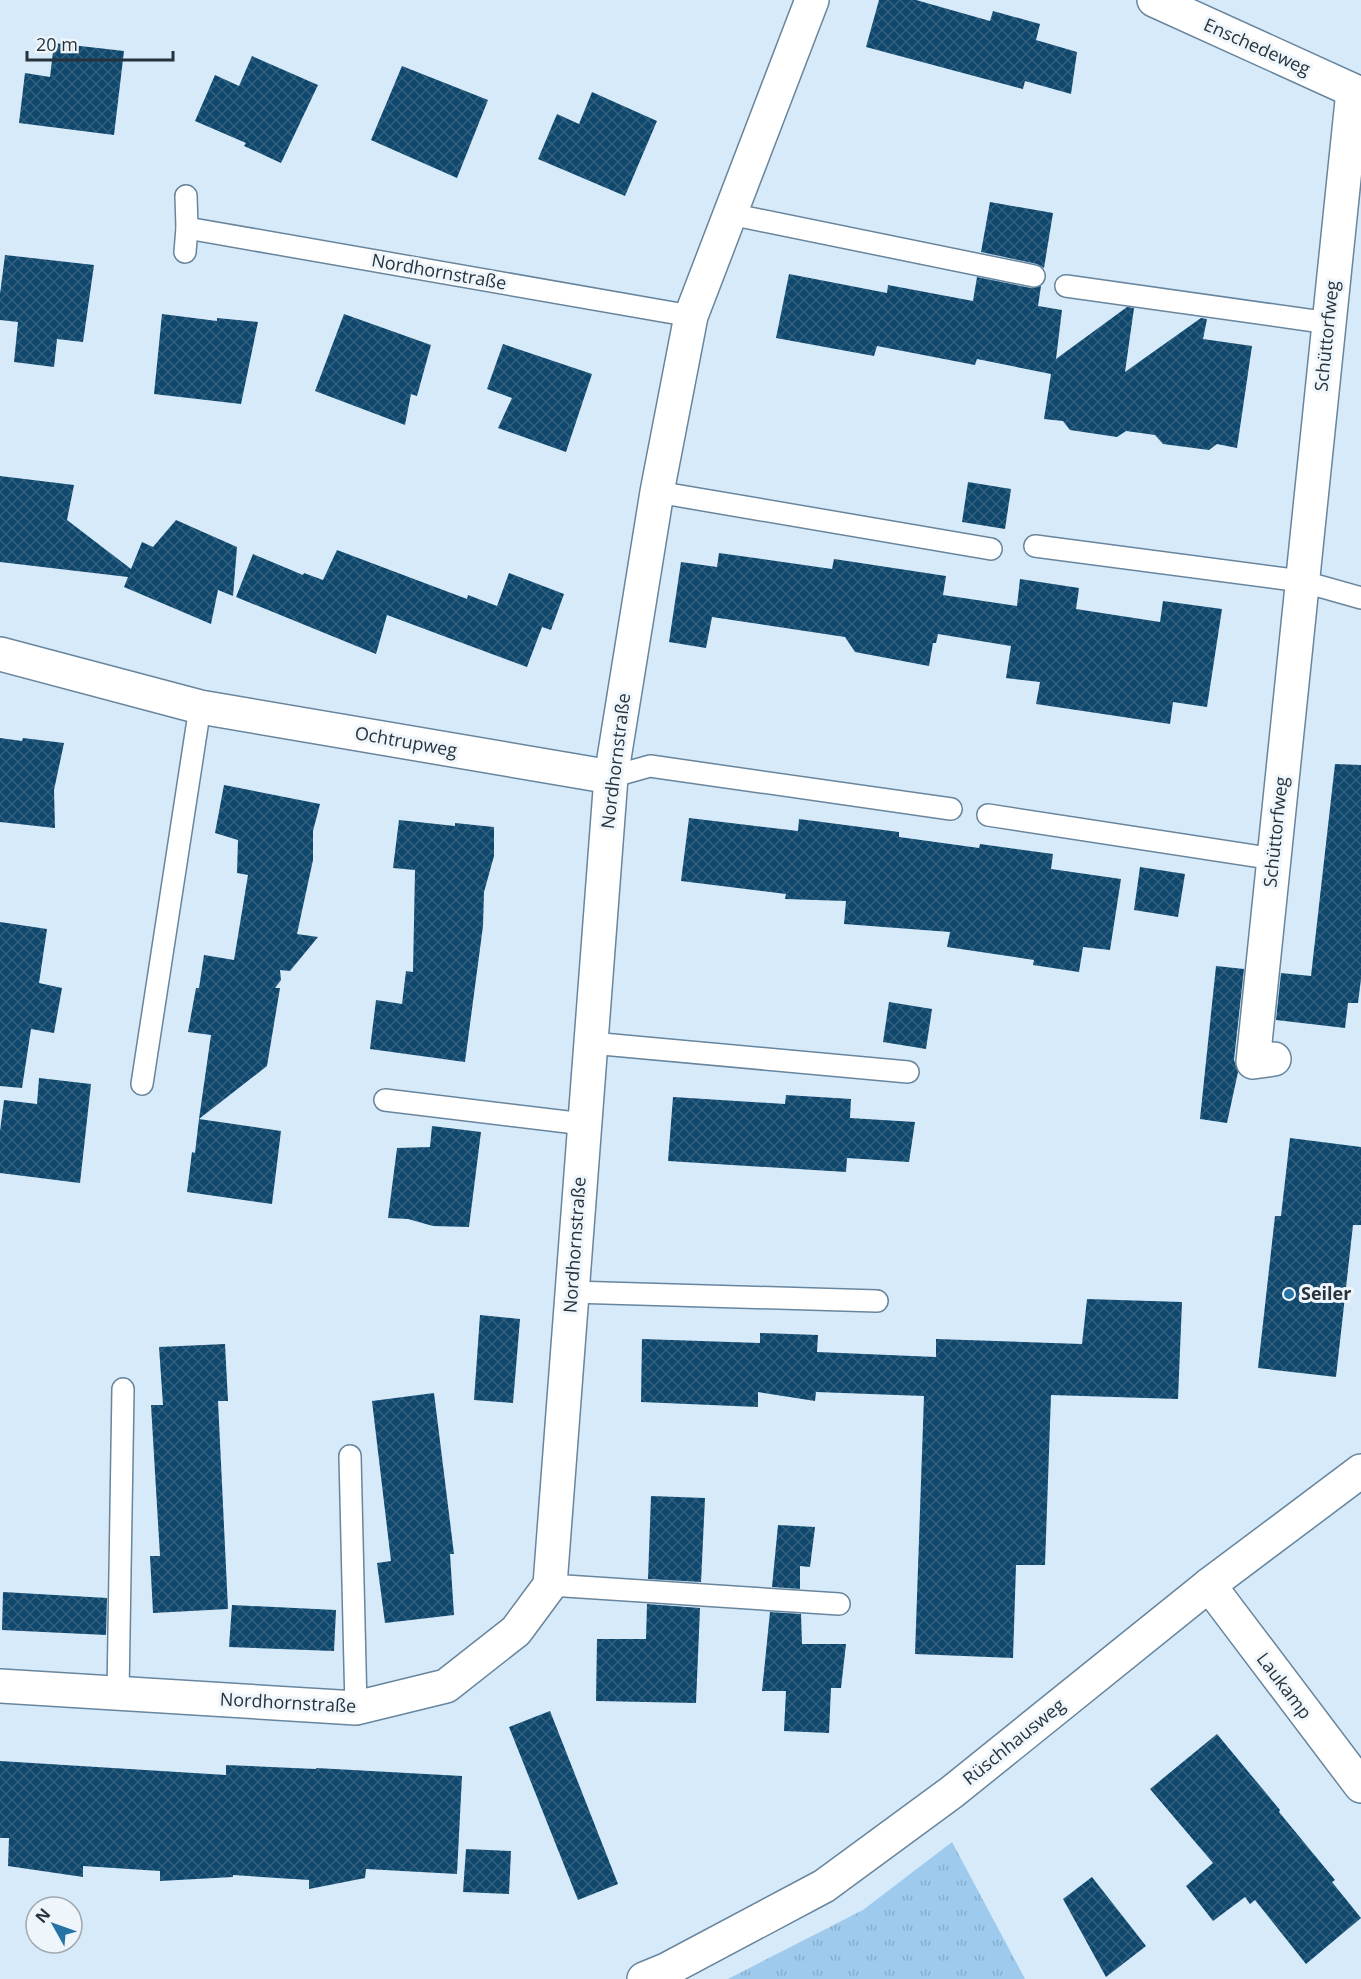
<svg xmlns="http://www.w3.org/2000/svg" width="1361" height="1979" font-family="'Open Sans',sans-serif">
<style>
.grass{fill:url(#grass-tufts)}
.building{fill:url(#building-cross-hatch)}
.lines{fill:none;stroke-linecap:round;stroke-linejoin:round}
.service-casing{stroke:#67859d;stroke-width:24}
.minor-casing{stroke:#67859d;stroke-width:36}
.tertiary-casing{stroke:#67859d;stroke-width:36}
.service{stroke:#fff;stroke-width:21}
.minor{stroke:#fff;stroke-width:33}
.tertiary{stroke:#fff;stroke-width:33}
.poi-dot{fill:#2673a6;stroke:#eff6fb;stroke-width:2}
.labels{text-anchor:middle;stroke-width:6;stroke-linejoin:round;paint-order:stroke}
.street-label{font-size:18px;fill:#26333d;stroke:#eff6fb}
.poi-label{font-size:18px;font-weight:bold;fill:#26333d;stroke:#eff6fb;text-anchor:start}
</style>
<defs>
<pattern id="grass-tufts" width="24" height="20" patternUnits="userSpaceOnUse" patternTransform="scale(1.5)"><rect width="24" height="20" fill="#9dcaed"/><path d="M3 7l-1-3M5 7V3M7 7l1-3M15 17l-1-3M17 17v-4M19 17l1-3" fill="none" stroke="#87aecc"/></pattern>
<pattern id="building-cross-hatch" width="8" height="8" patternUnits="userSpaceOnUse" patternTransform="scale(1.5)"><rect width="8" height="8" fill="#0f486c"/><path d="M0 0l8 8M0 8l8-8" fill="none" stroke="#32607e"/></pattern>
</defs>
<rect width="100%" height="100%" fill="#d7eafa"/>
<!-- grass -->
<path class="grass" d="M 952,1842 L 1025,1979 L 728,1979 L 863,1910 Z"/>
<!-- building -->
<g class="building">
<path d="M 879,0 L 916,0 L 990,21 L 993,11 L 1040,24 L 1036,40 L 1077,52 L 1071,94 L 1025,81 L 1023,89 L 866,47 Z"/>
<path d="M 54,43 L 124,51 L 114,135 L 19,123 L 25,73 L 50,77 Z"/>
<path d="M 252,56 L 318,85 L 281,163 L 244,146 L 246,143 L 195,121 L 215,75 L 239,86 Z"/>
<path d="M 402,66 L 488,100 L 457,178 L 371,140 Z"/>
<path d="M 592,92 L 657,121 L 625,196 L 538,159 L 557,114 L 579,124 Z"/>
<path d="M 990,202 L 1053,213 L 1044,268 L 1037,264 L 981,252 Z"/>
<path d="M 5,255 L 94,265 L 83,342 L 57,339 L 54,367 L 14,362 L 18,322 L 0,320 L 0,294 Z"/>
<path d="M 789,274 L 887,293 L 888,285 L 973,301 L 977,277 L 1031,288 L 1041,286 L 1038,306 L 1062,310 L 1056,359 L 1127,307 L 1134,308 L 1125,372 L 1201,318 L 1207,319 L 1203,339 L 1252,346 L 1237,448 L 1217,444 L 1209,450 L 1163,444 L 1155,435 L 1126,431 L 1117,437 L 1070,430 L 1063,421 L 1044,419 L 1051,374 L 977,359 L 975,365 L 877,346 L 874,356 L 776,338 Z"/>
<path d="M 162,314 L 217,321 L 217,318 L 258,322 L 241,404 L 154,394 Z"/>
<path d="M 344,314 L 431,345 L 417,396 L 411,394 L 405,425 L 315,391 Z"/>
<path d="M 503,344 L 592,374 L 566,452 L 498,428 L 512,398 L 487,389 Z"/>
<path d="M 0,476 L 74,485 L 67,520 L 131,569 L 142,542 L 153,547 L 176,520 L 237,547 L 233,596 L 218,590 L 211,624 L 124,587 L 128,577 L 0,562 Z"/>
<path d="M 968,482 L 1011,489 L 1005,529 L 962,522 Z"/>
<path d="M 337,550 L 467,599 L 468,595 L 497,606 L 509,573 L 564,594 L 551,630 L 542,627 L 527,667 L 387,615 L 376,654 L 236,597 L 253,554 L 303,575 L 304,573 L 323,580 Z"/>
<path d="M 719,553 L 832,569 L 834,559 L 946,576 L 943,595 L 1017,606 L 1020,579 L 1079,588 L 1076,609 L 1160,622 L 1163,601 L 1222,609 L 1207,707 L 1173,702 L 1170,724 L 1036,704 L 1040,682 L 1006,678 L 1011,646 L 938,634 L 936,643 L 933,643 L 929,666 L 855,652 L 845,637 L 712,617 L 706,648 L 669,642 L 681,562 L 717,567 Z"/>
<path d="M 0,738 L 22,741 L 23,738 L 64,743 L 54,790 L 55,828 L 0,822 Z"/>
<path d="M 1335,764 L 1361,765 L 1361,979 L 1358,1003 L 1348,1003 L 1345,1028 L 1276,1020 L 1281,973 L 1311,976 Z"/>
<path d="M 224,785 L 320,804 L 313,831 L 313,860 L 297,934 L 318,937 L 290,971 L 280,970 L 281,980 L 275,988 L 280,988 L 267,1066 L 199,1119 L 211,1035 L 188,1032 L 196,988 L 199,988 L 204,955 L 234,960 L 248,875 L 237,873 L 238,840 L 215,833 Z"/>
<path d="M 689,818 L 798,831 L 799,819 L 899,832 L 899,837 L 979,848 L 980,844 L 1053,854 L 1051,869 L 1121,879 L 1110,950 L 1083,947 L 1079,972 L 1033,965 L 1034,960 L 947,947 L 950,932 L 844,924 L 846,901 L 785,899 L 786,894 L 681,881 Z"/>
<path d="M 399,820 L 455,826 L 455,823 L 494,827 L 494,856 L 484,892 L 483,926 L 465,1062 L 370,1049 L 376,1000 L 402,1004 L 406,971 L 413,972 L 415,870 L 393,868 Z"/>
<path d="M 1140,867 L 1185,874 L 1178,917 L 1134,910 Z"/>
<path d="M 0,922 L 47,929 L 39,983 L 62,988 L 54,1033 L 31,1029 L 22,1088 L 0,1086 Z"/>
<path d="M 1216,966 L 1244,969 L 1234,1060 L 1238,1072 L 1227,1123 L 1200,1119 Z"/>
<path d="M 889,1002 L 932,1009 L 926,1049 L 883,1042 Z"/>
<path d="M 39,1078 L 91,1084 L 80,1183 L 0,1173 L 0,1131 L 4,1100 L 37,1104 Z"/>
<path d="M 786,1095 L 851,1099 L 850,1118 L 915,1122 L 909,1162 L 847,1158 L 846,1172 L 668,1161 L 673,1097 L 785,1104 Z"/>
<path d="M 199,1119 L 281,1131 L 272,1204 L 187,1192 L 192,1152 L 195,1153 Z"/>
<path d="M 432,1126 L 481,1132 L 469,1227 L 433,1226 L 408,1219 L 388,1218 L 397,1148 L 430,1147 Z"/>
<path d="M 1290,1138 L 1361,1147 L 1361,1225 L 1353,1225 L 1336,1377 L 1258,1368 L 1275,1216 L 1281,1216 Z"/>
<path d="M 1087,1299 L 1182,1302 L 1178,1399 L 1051,1395 L 1045,1565 L 1016,1565 L 1013,1658 L 915,1654 L 924,1396 L 816,1392 L 815,1401 L 758,1392 L 758,1407 L 641,1402 L 642,1339 L 760,1343 L 760,1333 L 818,1335 L 817,1352 L 936,1357 L 936,1339 L 1082,1344 Z"/>
<path d="M 480,1315 L 520,1319 L 513,1403 L 474,1400 Z"/>
<path d="M 225,1344 L 228,1401 L 218,1401 L 228,1609 L 153,1613 L 150,1556 L 160,1556 L 151,1405 L 163,1405 L 159,1347 Z"/>
<path d="M 434,1393 L 454,1554 L 450,1554 L 454,1615 L 385,1623 L 377,1563 L 391,1561 L 372,1401 Z"/>
<path d="M 651,1496 L 705,1498 L 701,1582 L 648,1579 Z"/>
<path d="M 778,1525 L 815,1527 L 810,1567 L 800,1566 L 800,1589 L 772,1587 Z"/>
<path d="M 3,1592 L 107,1598 L 106,1635 L 2,1630 Z"/>
<path d="M 647,1604 L 700,1608 L 696,1703 L 596,1701 L 597,1639 L 646,1639 Z"/>
<path d="M 232,1605 L 336,1610 L 334,1651 L 229,1647 Z"/>
<path d="M 770,1612 L 801,1614 L 802,1644 L 846,1644 L 841,1688 L 831,1688 L 829,1733 L 784,1731 L 786,1691 L 762,1691 Z"/>
<path d="M 550,1711 L 618,1884 L 578,1900 L 509,1727 Z"/>
<path d="M 1217,1734 L 1280,1810 L 1279,1812 L 1335,1880 L 1332,1882 L 1361,1918 L 1306,1964 L 1255,1900 L 1250,1904 L 1245,1897 L 1213,1921 L 1186,1886 L 1213,1863 L 1150,1789 Z"/>
<path d="M 0,1761 L 226,1775 L 226,1765 L 316,1769 L 316,1768 L 462,1776 L 457,1874 L 366,1869 L 365,1878 L 309,1889 L 309,1880 L 233,1875 L 233,1877 L 160,1881 L 160,1871 L 83,1866 L 83,1877 L 8,1866 L 9,1838 L 0,1838 Z"/>
<path d="M 466,1849 L 511,1851 L 509,1894 L 463,1892 Z"/>
<path d="M 1092,1877 L 1146,1946 L 1106,1977 L 1063,1899 Z"/>
</g>
<g class="lines">
<!-- service casing -->
<g class="service-casing">
<g id="service">
<path d="M 730,214 L 1034,276"/>
<path d="M 187,228 L 691,316"/>
<path d="M 185,252 L 187,228 L 186,196"/>
<path d="M 1066,286 L 1329,323"/>
<path d="M 657,492 L 991,549"/>
<path d="M 1035,546 L 1301,581 L 1361,598"/>
<path d="M 611,777 L 650,766 L 951,809"/>
<path d="M 988,815 L 1274,859"/>
<path d="M 591,1043 L 908,1072"/>
<path d="M 142,1084 L 200,707"/>
<path d="M 385,1100 L 584,1124"/>
<path d="M 572,1292 L 877,1301"/>
<path d="M 350,1456 L 356,1708"/>
<path d="M 550,1585 L 839,1604"/>
<path d="M 118,1693 L 123,1389"/>
</g>
</g>
<!-- minor casing -->
<g class="minor-casing">
<g id="minor">
<path d="M 0,654 L 200,707 L 611,777"/>
<path d="M 1274,1059 L 1253,1062 L 1353,91"/>
<path d="M 1209,1585 L 1361,1786"/>
<path d="M 0,1686 L 356,1708 L 446,1686 L 516,1631 L 550,1585 L 611,777 L 657,492 L 691,316 L 812,0"/>
<path d="M 644,1979 L 666,1970 L 824,1886 L 952,1792 L 1209,1585 L 1361,1471"/>
</g>
</g>
<!-- tertiary casing -->
<g class="tertiary-casing">
<path id="tertiary" d="M 1154,0 L 1361,94"/>
</g>
<!-- service -->
<use href="#service" class="service"/>
<!-- minor -->
<use href="#minor" class="minor"/>
<!-- tertiary -->
<use href="#tertiary" class="tertiary"/>
</g>
<!-- markers -->
<circle class="poi-dot" cx="1289" cy="1294" r="6"/>
<g class="labels">
<!-- street labels -->
<g class="street-label">
<text transform="translate(1257 47) rotate(24)" y="6">Enschedeweg</text>
<text transform="translate(439 272) rotate(10)" y="6">Nordhornstraße</text>
<text transform="translate(1327 336) rotate(-84)" y="6">Schüttorfweg</text>
<text transform="translate(406 742) rotate(10)" y="6">Ochtrupweg</text>
<text transform="translate(616 761) rotate(-83)" y="6">Nordhornstraße</text>
<text transform="translate(1276 832) rotate(-84)" y="6">Schüttorfweg</text>
<text transform="translate(575 1245) rotate(-86)" y="6">Nordhornstraße</text>
<text transform="translate(1284 1686) rotate(53)" y="6">Laukamp</text>
<text transform="translate(288 1703) rotate(3)" y="6">Nordhornstraße</text>
<text transform="translate(1014 1742) rotate(-39)" y="6">Rüschhausweg</text>
</g>
<!-- poi labels -->
<g class="poi-label">
<text x="1301" y="1300">Seiler</text>
</g>
</g>
<!-- north arrow -->
<g transform="translate(54 1925) rotate(310)"><circle r="28" fill="#eff6fb" stroke="#9fa8af" stroke-width="1.5"/>
<path d="M0-4.5L10 22L0 15L-10 22Z" fill="#2673a6"/>
<text y="-9" font-size="16" font-weight="bold" text-anchor="middle" fill="#26333d">N</text>
</g>
<!-- scale -->
<path d="M27 51v9h146v-9" fill="none" stroke="#26333d" stroke-width="3"/>
<text x="36" y="51" font-size="18" fill="#26333d" stroke="#eff6fb" stroke-width="4.5" paint-order="stroke">20 m</text>
</svg>
